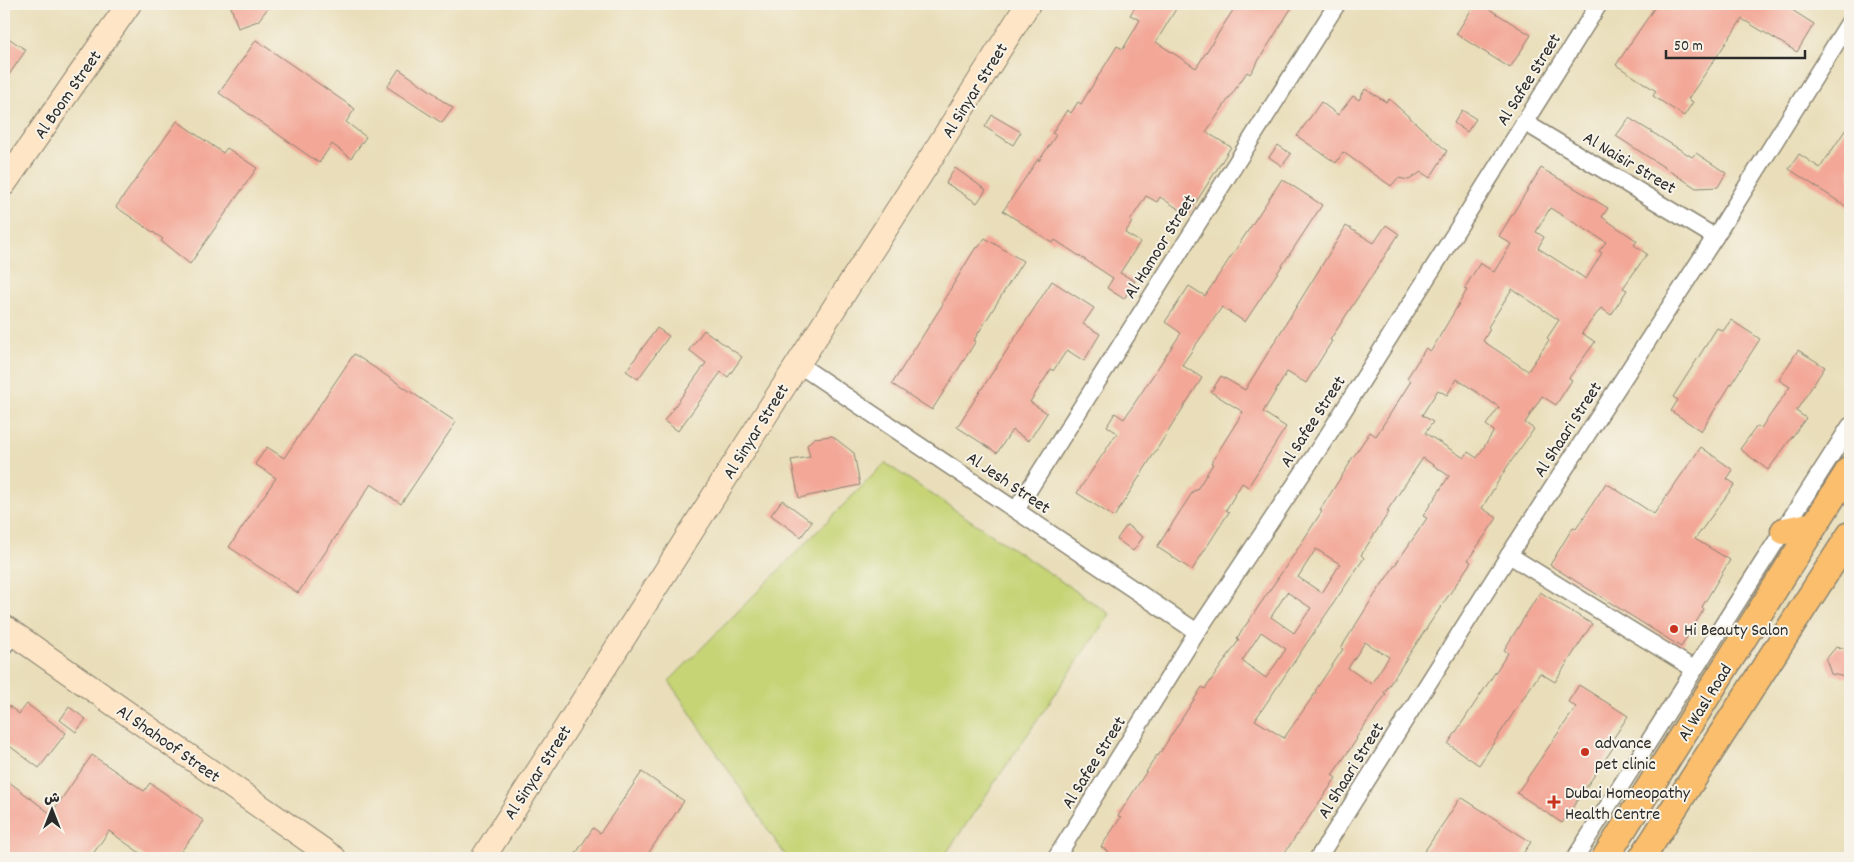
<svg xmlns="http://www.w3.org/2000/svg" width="1854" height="862" font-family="Dekko,'Playpen Sans Arabic',sans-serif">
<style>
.green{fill:#c6d476;stroke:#788050}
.building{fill:#f3a797;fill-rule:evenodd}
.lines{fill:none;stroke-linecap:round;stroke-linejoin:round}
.street-casing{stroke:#8a8472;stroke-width:19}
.secondary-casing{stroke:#8a8472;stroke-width:26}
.primary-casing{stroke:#8a8472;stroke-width:29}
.street{stroke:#fff;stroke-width:16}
.secondary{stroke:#fde5c5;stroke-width:24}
.primary{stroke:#fabe6d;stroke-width:26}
.poi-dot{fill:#c8321e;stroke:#f7f3e8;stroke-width:2}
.labels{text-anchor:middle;stroke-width:4;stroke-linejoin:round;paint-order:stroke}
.street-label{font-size:18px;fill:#2b2b2b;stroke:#f7f3e8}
.poi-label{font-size:18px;fill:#2b2b2b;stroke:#f7f3e8;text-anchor:start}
</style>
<rect width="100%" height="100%" fill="#f7f3e8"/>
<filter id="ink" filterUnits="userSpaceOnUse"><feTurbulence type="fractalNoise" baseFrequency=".02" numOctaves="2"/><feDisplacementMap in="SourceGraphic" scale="10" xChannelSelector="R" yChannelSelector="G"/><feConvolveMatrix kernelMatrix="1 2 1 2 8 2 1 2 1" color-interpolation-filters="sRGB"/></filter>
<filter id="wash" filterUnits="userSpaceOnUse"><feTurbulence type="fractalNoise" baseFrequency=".0096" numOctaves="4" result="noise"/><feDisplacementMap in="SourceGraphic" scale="20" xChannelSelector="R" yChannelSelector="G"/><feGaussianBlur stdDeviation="1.12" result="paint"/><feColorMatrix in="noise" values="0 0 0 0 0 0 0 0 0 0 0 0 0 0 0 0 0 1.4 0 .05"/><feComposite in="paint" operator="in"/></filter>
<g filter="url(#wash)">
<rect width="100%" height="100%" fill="#e9deb9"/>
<!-- green -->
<path class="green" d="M 885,463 L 1110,614 L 943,858 L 787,858 L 669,681 Z"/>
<g id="blocks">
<!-- building -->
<g class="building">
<path d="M 230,4 L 271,4 L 258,21 L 238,28 Z"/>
<path d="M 1137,4 L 1179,4 L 1156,42 L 1196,68 L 1237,4 L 1294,4 L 1250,74 L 1247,72 L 1206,132 L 1231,147 L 1188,215 L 1160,197 L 1157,202 L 1146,196 L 1130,221 L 1132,222 L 1125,233 L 1140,242 L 1120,273 L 1135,281 L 1124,299 L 1107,288 L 1113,278 L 1055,240 L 1053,243 L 1003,211 L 1038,159 L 1039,161 L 1056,135 L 1052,133 L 1067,110 L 1071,113 L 1078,102 L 1081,104 L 1117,46 L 1123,49 L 1140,20 L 1130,15 Z"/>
<path d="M 1475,4 L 1481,4 L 1531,35 L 1510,68 L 1456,34 Z"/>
<path d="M 1657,4 L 1796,4 L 1792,10 L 1814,24 L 1797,52 L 1742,19 L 1688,99 L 1693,102 L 1684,116 L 1653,96 L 1656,91 L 1616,65 Z"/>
<path d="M 4,35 L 26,50 L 4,82 Z"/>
<path d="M 256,40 L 355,109 L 346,122 L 366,137 L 351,158 L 332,144 L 319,163 L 219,93 Z"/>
<path d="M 399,69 L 438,96 L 437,97 L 453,108 L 442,123 L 387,87 Z"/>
<path d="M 1365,89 L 1386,102 L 1389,99 L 1447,151 L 1430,178 L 1421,172 L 1409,180 L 1398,178 L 1391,186 L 1343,152 L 1336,163 L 1297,136 L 1321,102 L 1338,115 L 1353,96 L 1359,100 Z"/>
<path d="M 1462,110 L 1476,119 L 1467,132 L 1454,123 Z"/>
<path d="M 992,115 L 1021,132 L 1013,145 L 985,127 Z"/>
<path d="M 1629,118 L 1692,157 L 1696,153 L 1726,173 L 1718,187 L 1696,188 L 1616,136 Z"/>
<path d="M 177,121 L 223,153 L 227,148 L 257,168 L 190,264 L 161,241 L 163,239 L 116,207 Z"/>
<path d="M 1850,123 L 1850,209 L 1789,169 L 1799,154 L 1820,168 Z"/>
<path d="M 1278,145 L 1291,154 L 1282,166 L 1269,157 Z"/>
<path d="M 955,168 L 986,190 L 977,203 L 946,183 Z"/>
<path d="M 1541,168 L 1608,208 L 1602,217 L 1637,241 L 1634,245 L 1647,254 L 1623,288 L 1627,290 L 1611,315 L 1601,308 L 1582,333 L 1595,342 L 1569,378 L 1572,380 L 1556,405 L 1542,396 L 1525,423 L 1534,429 L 1507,467 L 1482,508 L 1497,518 L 1468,560 L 1471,562 L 1412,650 L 1384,693 L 1386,694 L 1356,738 L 1357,739 L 1332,775 L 1336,778 L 1281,858 L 1118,858 L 1101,847 L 1121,817 L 1118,816 L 1125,805 L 1157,755 L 1158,756 L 1202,687 L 1205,689 L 1239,640 L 1237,638 L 1293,556 L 1322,511 L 1320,510 L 1350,463 L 1349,463 L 1370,432 L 1376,436 L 1411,381 L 1407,378 L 1426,348 L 1431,351 L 1467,290 L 1464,289 L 1480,263 L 1494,272 L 1511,244 L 1499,236 ZM 1550,208 L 1606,242 L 1599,251 L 1602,253 L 1586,279 L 1538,248 L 1544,237 L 1536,232 ZM 1512,289 L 1559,320 L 1547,338 L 1549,340 L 1528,371 L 1483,341 L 1490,329 L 1488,327 ZM 1457,379 L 1499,407 L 1486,425 L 1494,431 L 1477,458 L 1468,452 L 1464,458 L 1425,433 L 1433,422 L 1422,415 L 1438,390 L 1447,395 ZM 1423,458 L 1449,476 L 1423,516 L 1427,518 L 1370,602 L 1341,648 L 1343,649 L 1315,691 L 1316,692 L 1284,738 L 1255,720 L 1364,558 L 1361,555 L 1389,512 L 1387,511 ZM 1316,549 L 1340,564 L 1322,593 L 1298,577 ZM 1287,592 L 1311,608 L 1294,633 L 1271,617 ZM 1261,632 L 1286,649 L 1266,678 L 1242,661 ZM 1365,642 L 1389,657 L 1371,684 L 1348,668 Z"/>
<path d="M 1282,179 L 1322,205 L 1245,322 L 1222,307 L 1182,365 L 1202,378 L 1114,517 L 1077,493 L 1117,433 L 1107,426 L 1115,413 L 1124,419 L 1181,333 L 1165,322 L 1189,286 L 1205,296 Z"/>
<path d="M 1386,225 L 1399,234 L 1330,340 L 1332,341 L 1306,383 L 1287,372 L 1263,412 L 1286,427 L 1248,487 L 1242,483 L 1226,510 L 1229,512 L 1192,570 L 1157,547 L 1194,490 L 1196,491 L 1213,464 L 1211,463 L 1243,412 L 1211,392 L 1221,376 L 1245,390 L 1346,226 L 1374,243 Z"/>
<path d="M 985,238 L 1023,261 L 974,340 L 976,341 L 932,410 L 892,384 L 943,304 L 942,303 L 976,247 L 978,248 Z"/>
<path d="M 1052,281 L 1094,308 L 1083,324 L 1100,334 L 1084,361 L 1067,350 L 1053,371 L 1051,369 L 1030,402 L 1047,413 L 1029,441 L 1012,430 L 997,453 L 957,427 Z"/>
<path d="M 1731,320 L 1760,339 L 1701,431 L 1671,411 L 1678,400 L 1673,397 L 1717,328 L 1723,331 Z"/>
<path d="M 657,328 L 669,336 L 638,379 L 626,371 Z"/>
<path d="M 704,330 L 742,357 L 728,377 L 721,372 L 678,431 L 664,421 L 706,363 L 689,350 Z"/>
<path d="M 1798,350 L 1825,367 L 1796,411 L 1806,418 L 1768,470 L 1740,449 L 1757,426 L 1761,428 L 1790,387 L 1779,380 Z"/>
<path d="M 354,354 L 456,422 L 401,504 L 371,484 L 298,593 L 229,547 L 276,478 L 255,464 L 267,447 L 284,458 Z"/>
<path d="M 832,436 L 854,453 L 860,485 L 799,498 L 791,460 L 810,457 L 807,445 L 814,438 Z"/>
<path d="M 1701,447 L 1733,470 L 1727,479 L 1735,484 L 1695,539 L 1730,560 L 1702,607 L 1704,609 L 1681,647 L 1550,565 L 1573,527 L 1576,529 L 1606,483 L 1654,514 Z"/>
<path d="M 782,500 L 812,522 L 801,537 L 771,515 Z"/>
<path d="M 1127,525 L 1143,537 L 1133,551 L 1117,539 Z"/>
<path d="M 1540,592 L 1592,624 L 1555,682 L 1540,673 L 1479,765 L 1448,744 L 1508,653 L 1504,650 Z"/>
<path d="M 1836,647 L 1850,649 L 1850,678 L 1831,674 L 1826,659 Z"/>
<path d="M 1579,685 L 1628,716 L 1611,742 L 1615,745 L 1562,823 L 1517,793 L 1576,707 L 1568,702 Z"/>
<path d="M 4,702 L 19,714 L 27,704 L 66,733 L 39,768 L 4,742 Z"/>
<path d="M 69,707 L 86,719 L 76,732 L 60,720 Z"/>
<path d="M 92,755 L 144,791 L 150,783 L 204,821 L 176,858 L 147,858 L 109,831 L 90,858 L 4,858 L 4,778 L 51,814 Z"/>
<path d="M 642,772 L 684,801 L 645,858 L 573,858 L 593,828 L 600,833 Z"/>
<path d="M 1461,797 L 1531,842 L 1520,858 L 1420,858 Z"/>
</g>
</g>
</g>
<g filter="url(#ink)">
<use href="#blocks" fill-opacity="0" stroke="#8a8472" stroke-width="1"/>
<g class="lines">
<!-- street casing -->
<g class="street-casing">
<g id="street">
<path d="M 1524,122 L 1715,237"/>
<path d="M 798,364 L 1197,632"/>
<path d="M 1016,510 L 1337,4"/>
<path d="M 1509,555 L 1694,669"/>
<path d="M 4,646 L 13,634"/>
<path d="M 1056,858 L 1197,632 L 1328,435 L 1599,4"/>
<path d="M 1318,858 L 1509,555 L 1715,237 L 1850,21"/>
<path d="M 1575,858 C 1666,713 1758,570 1850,426"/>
</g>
</g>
<!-- secondary casing -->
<g class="secondary-casing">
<g id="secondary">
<path d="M 4,184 L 129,4"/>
<path d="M 4,627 L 334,858"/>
<path d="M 483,858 L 798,364 L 917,180 L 1028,4"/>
</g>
</g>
<!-- primary casing -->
<g class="primary-casing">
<g id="primary">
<path d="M 1784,531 L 1814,525"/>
<path d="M 1605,858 L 1850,469"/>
<path d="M 1642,858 L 1850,535"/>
</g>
</g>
<!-- street -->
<use href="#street" class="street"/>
<!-- secondary -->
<use href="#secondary" class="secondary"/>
<!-- primary -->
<use href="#primary" class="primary"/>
</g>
</g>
<!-- markers -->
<g class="poi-dot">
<circle cx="1674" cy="629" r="5"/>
<circle cx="1585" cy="752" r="5"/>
<path d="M1551.5 794.5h5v5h5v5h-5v5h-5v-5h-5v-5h5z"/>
</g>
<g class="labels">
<!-- street labels -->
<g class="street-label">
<text transform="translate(1528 79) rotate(-58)" y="6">Al Safee Street</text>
<text transform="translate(974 90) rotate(-58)" y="6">Al Sinyar Street</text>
<text transform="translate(67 94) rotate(-55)" y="6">Al Boom Street</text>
<text transform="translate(1630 162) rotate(31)" y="6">Al Naisir Street</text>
<text transform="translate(1159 246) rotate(-58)" y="6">Al Hamoor Street</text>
<text transform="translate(1312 421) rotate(-57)" y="6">Al Safee Street</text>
<text transform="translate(1567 429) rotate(-57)" y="6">Al Shaari Street</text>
<text transform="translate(755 431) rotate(-58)" y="6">Al Sinyar Street</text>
<text transform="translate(1009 482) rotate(34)" y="6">Al Jesh Street</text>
<text transform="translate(1704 702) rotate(-58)" y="6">Al Wasl Road</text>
<text transform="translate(169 743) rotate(35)" y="6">Al Shahoof Street</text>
<text transform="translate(1093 762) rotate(-58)" y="6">Al Safee Street</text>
<text transform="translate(1350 770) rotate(-58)" y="6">Al Shaari Street</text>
<text transform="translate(537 772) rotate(-57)" y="6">Al Sinyar Street</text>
</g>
<!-- poi labels -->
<g class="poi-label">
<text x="1684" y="635">Hi Beauty Salon</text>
<text x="1595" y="748">advance<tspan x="1595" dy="21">pet clinic</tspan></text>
<text x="1565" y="798">Dubai Homeopathy<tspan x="1565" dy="21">Health Centre</tspan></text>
</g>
</g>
<!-- margin -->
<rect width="1854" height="862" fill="none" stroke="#f7f3e8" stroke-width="20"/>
<!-- north arrow -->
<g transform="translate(52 810)" stroke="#f7f3e8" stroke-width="4" paint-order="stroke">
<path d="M0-4L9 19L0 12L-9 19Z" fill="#2b2b2b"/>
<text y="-8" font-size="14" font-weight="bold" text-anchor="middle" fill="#2b2b2b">ش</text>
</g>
<!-- scale -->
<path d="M1666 50v8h139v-8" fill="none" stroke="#2b2b2b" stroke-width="2.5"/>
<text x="1674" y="50" font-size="15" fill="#2b2b2b" stroke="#f7f3e8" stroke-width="4" paint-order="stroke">50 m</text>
</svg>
